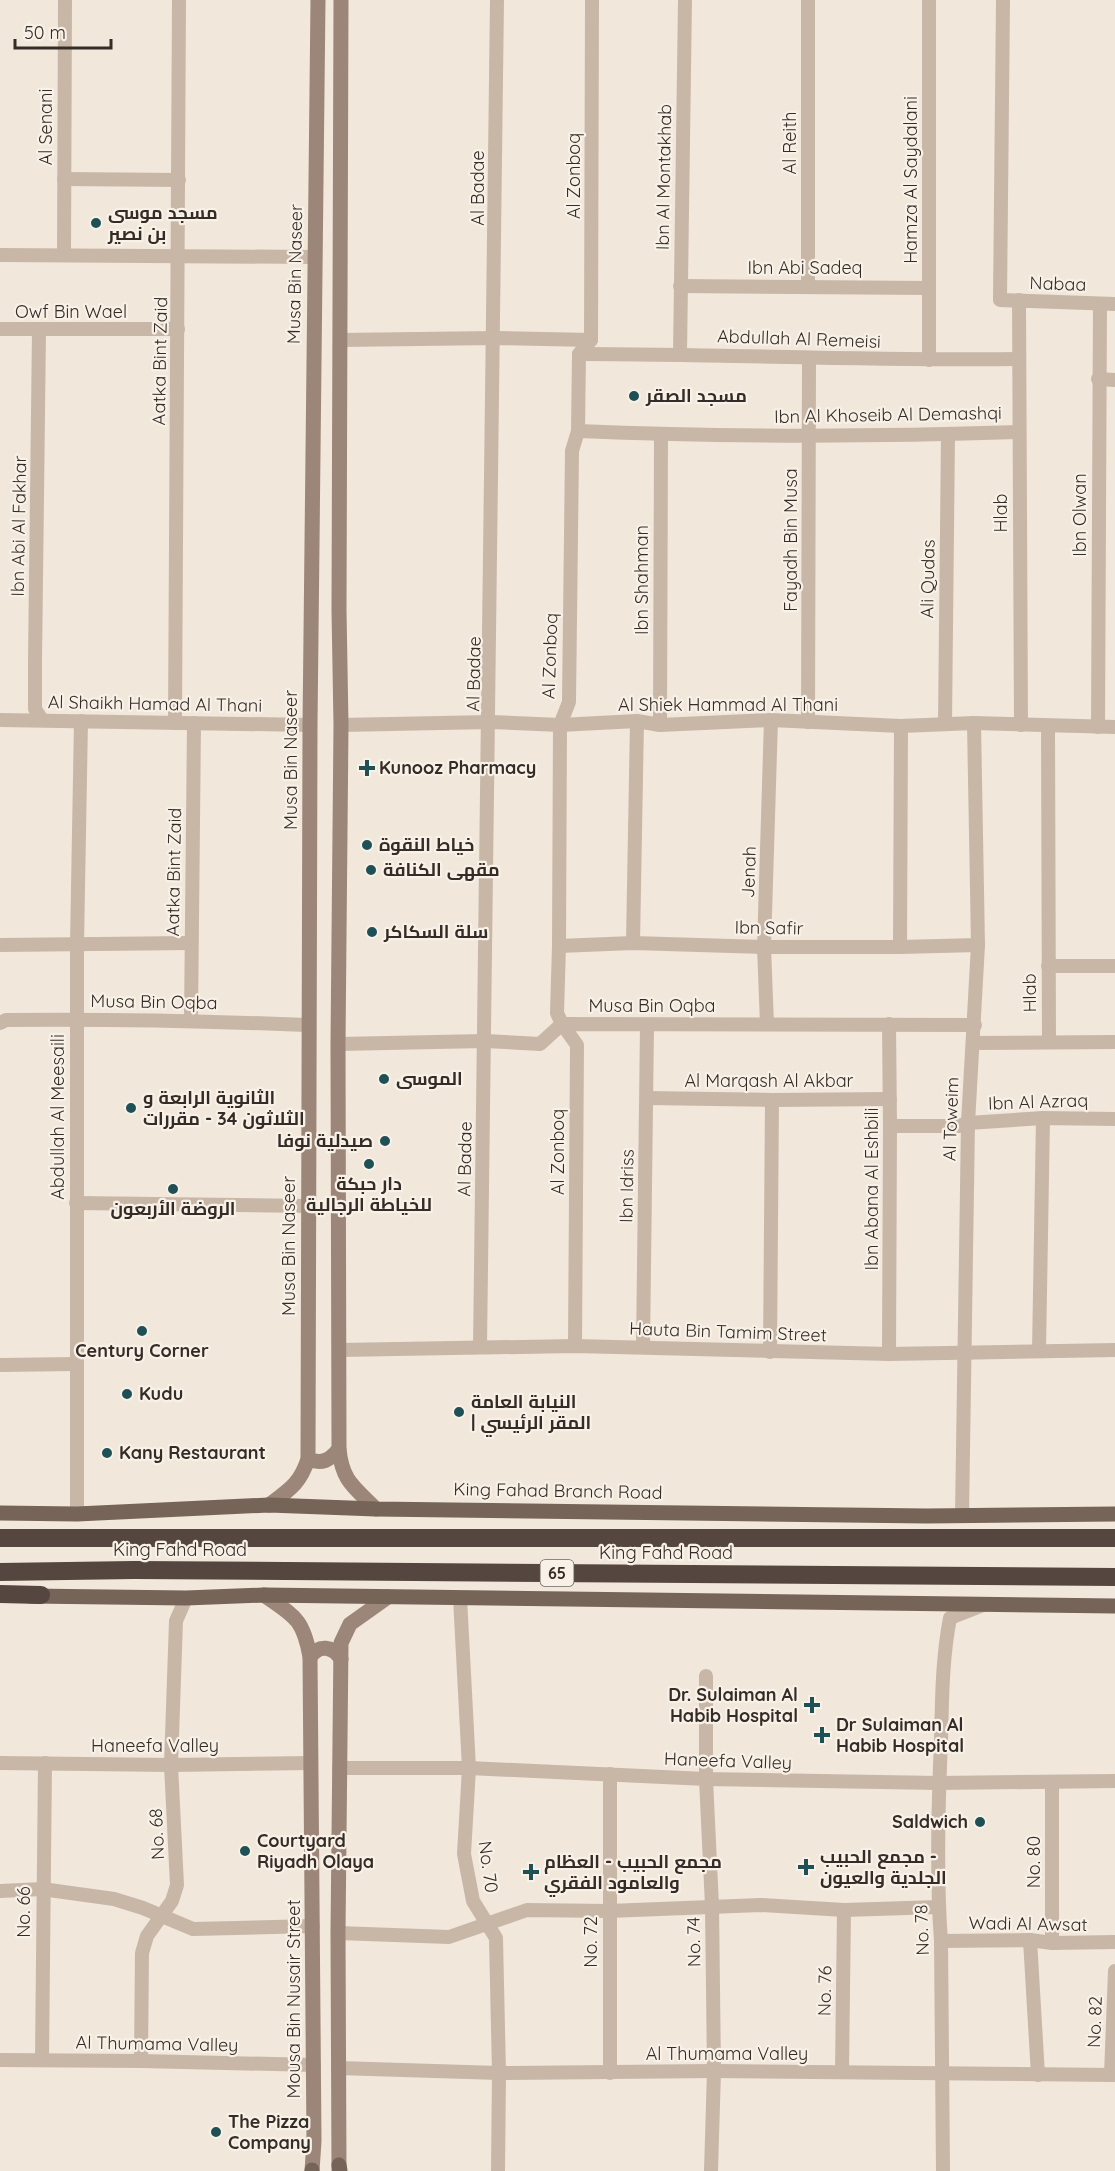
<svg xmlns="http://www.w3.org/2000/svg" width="1115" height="2171" font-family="Quicksand,Cairo,sans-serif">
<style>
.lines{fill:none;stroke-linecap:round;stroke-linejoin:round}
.street{stroke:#c8b7a7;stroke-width:14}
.secondary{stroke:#9c8679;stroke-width:15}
.primary{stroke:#766459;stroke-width:15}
.highway{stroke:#55463f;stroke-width:18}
.poi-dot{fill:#1f5055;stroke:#f8f1e7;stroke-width:2}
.labels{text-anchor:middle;stroke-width:4.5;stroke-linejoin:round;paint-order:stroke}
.shield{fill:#f8f1e7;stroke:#706761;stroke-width:1.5}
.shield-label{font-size:16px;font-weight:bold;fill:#352c27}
.street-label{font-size:18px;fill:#352c27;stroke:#f8f1e7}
.poi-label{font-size:18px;font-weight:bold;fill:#352c27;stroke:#f8f1e7;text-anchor:start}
</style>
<rect width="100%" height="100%" fill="#f1e7db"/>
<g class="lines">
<!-- street -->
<g class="street">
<path d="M 1003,0 L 1000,300 L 1115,304"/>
<path d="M 64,179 L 179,180"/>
<path d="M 0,255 L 315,257"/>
<path d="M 64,255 L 65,0"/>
<path d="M 808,285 L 808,0"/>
<path d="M 680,286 L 929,288"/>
<path d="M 1019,300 L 1021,725"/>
<path d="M 0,329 L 178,329"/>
<path d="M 39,330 L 35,662 L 35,709 L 42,720"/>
<path d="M 340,340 L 496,338 L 591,340"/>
<path d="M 579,354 C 726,354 872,361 1018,359"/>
<path d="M 680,354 L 685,0"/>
<path d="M 929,360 L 929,0"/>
<path d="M 1098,379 L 1115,380"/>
<path d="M 578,431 C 725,437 872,437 1019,432"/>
<path d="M 0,720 L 310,725"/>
<path d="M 808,722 L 809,358"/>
<path d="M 175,723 L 179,0"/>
<path d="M 945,724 L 948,434"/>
<path d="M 341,725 L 491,722 L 560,725 L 637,721 L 660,725 L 771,720 L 901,726 L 974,723 L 1115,727"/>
<path d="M 660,725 L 661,435"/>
<path d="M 1048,726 L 1049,1042"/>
<path d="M 1098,727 L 1100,304"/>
<path d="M 633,943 L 637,721"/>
<path d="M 0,945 L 191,943"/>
<path d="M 559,946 L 633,943 L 764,947 L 900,947 L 978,945"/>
<path d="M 900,947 L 901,726"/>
<path d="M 1048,966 L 1115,966"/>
<path d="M 191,1020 L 194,723"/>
<path d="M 0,1023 L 6,1020 C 107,1019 207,1021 307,1025"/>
<path d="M 767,1024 L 764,947 L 771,720"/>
<path d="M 973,1043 L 1115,1042"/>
<path d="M 338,1044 L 485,1041 L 540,1044 L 562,1024 L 975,1025"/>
<path d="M 647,1098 L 772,1100 L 890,1099"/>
<path d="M 890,1126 L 959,1126 L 968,1123 L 1043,1118 L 1115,1119"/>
<path d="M 76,1203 L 308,1206"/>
<path d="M 575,1346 L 577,1045 L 562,1024 L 557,1013 L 559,946 L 560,725 L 569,702 L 572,451 L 578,431 L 579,354 L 591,340 L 592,0"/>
<path d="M 480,1347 C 488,898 495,449 497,0"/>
<path d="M 643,1347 L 647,1025"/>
<path d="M 340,1350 L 575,1346 L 889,1354 L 1115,1350"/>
<path d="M 1039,1351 L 1043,1118"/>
<path d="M 770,1352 L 772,1100"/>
<path d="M 889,1354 L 890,1126 L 889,1024"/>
<path d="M 0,1365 L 76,1364"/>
<path d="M 77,1514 L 77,944 L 81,721"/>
<path d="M 962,1516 L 968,1123 L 978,945 L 974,723"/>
<path d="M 460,1598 L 469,1768 L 464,1854 L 473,1901 L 496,1938 L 499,2073 L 498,2171"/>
<path d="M 706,1676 L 706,1779 L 712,1906 L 714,2071 L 711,2171"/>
<path d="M 0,1763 L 171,1765 L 311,1763"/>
<path d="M 339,1768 L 469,1768 L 706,1779 L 939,1783 L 1115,1781"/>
<path d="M 1052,1782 L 1052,1943"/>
<path d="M 0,1891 L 42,1889 L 114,1899 L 143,1908 L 193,1929 L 313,1926"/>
<path d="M 338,1933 L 449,1937 L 527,1910 L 609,1911 L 761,1905 L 844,1910 L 939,1907"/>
<path d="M 1030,1940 L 1038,2075"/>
<path d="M 941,1941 L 1030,1940 L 1052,1943 L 1115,1942"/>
<path d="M 0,2060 L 141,2061 L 314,2065"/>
<path d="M 42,2060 L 45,1763"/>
<path d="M 141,2061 L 142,1953 L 147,1936 L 172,1901 L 177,1885 L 171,1765 L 176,1621 L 186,1598"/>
<path d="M 338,2068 L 499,2073 L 714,2071 L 1115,2075"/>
<path d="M 842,2072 L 844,1910"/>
<path d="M 610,2073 L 610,1774"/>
<path d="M 1111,2075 L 1115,1971"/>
<path d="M 943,2171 L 941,1941 C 936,1875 938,1808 941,1742 C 942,1701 942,1659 950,1618 L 983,1605"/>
</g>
<!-- secondary -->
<g class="secondary">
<path d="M 341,0 L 339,610 L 341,725 L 338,1044 L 339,1449 C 342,1481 354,1487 376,1509"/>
<path d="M 308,1459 C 322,1465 330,1460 339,1449"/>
<path d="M 269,1505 C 289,1490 300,1484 308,1459 L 310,725 L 318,0"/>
<path d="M 264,1595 C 294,1616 303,1618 310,1657 L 314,2141 L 312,2171"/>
<path d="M 310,1657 C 319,1644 333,1646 341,1659"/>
<path d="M 339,2171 L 338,1933 L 341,1643 L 350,1624 L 388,1597"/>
</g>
<!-- primary -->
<g class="primary">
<path d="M 0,1513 L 77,1514 L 269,1505 L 376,1509 L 927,1516 L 1115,1514"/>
<path d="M 30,1596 L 186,1598 L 264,1595 L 1115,1606"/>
<path d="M 339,2165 L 340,2171"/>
<path d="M 312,2171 L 312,2170"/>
</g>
<!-- highway -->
<g class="highway">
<path d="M 0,1538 L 1115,1538"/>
<path d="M 0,1572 L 134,1570 L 1115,1577"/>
<path d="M 0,1594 L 41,1595"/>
</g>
</g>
<!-- markers -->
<g class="poi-dot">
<circle cx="96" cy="223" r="6"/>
<circle cx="634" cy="396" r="6"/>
<path d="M364 759h6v6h6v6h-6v6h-6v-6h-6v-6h6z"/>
<circle cx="367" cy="845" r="6"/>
<circle cx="371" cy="870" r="6"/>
<circle cx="372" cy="932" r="6"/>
<circle cx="384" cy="1079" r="6"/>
<circle cx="131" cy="1108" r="6"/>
<circle cx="385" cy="1141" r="6"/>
<circle cx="369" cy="1164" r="6"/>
<circle cx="173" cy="1189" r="6"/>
<circle cx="142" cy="1331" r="6"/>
<circle cx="127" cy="1394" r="6"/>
<circle cx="459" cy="1412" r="6"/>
<circle cx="107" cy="1453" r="6"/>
<path d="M809 1696h6v6h6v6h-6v6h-6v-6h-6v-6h6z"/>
<path d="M819 1726h6v6h6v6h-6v6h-6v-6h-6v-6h6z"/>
<circle cx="980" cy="1822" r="6"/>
<circle cx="245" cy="1851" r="6"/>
<path d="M803 1858h6v6h6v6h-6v6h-6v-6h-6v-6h6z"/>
<path d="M528 1863h6v6h6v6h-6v6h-6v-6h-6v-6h6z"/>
<circle cx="216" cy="2132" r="6"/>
</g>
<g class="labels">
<!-- shield labels -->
<rect class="shield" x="540.5" y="1560" width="33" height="26" rx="4.5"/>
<g class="shield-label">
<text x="557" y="1579">65</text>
</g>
<!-- street labels -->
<g class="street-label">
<text transform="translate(46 127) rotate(-90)" y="6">Al Senani</text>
<text transform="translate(790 143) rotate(-90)" y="6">Al Reith</text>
<text transform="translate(574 176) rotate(-90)" y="6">Al Zonboq</text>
<text transform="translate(664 177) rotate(-89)" y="6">Ibn Al Montakhab</text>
<text transform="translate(911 180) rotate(-90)" y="6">Hamza Al Saydalani</text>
<text transform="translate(478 188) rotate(-90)" y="6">Al Badae</text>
<text x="805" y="274">Ibn Abi Sadeq</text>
<text transform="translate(295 274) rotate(-89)" y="6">Musa Bin Naseer</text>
<text transform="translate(1058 284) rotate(2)" y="6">Nabaa</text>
<text x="71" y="318">Owf Bin Wael</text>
<text transform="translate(799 339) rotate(2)" y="6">Abdullah Al Remeisi</text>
<text transform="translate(160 361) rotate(-89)" y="6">Aatka Bint Zaid</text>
<text transform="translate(888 415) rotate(-1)" y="6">Ibn Al Khoseib Al Demashqi</text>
<text transform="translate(1001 513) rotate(-90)" y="6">Hlab</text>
<text transform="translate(1080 515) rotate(-90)" y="6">Ibn Olwan</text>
<text transform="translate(19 526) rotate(-89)" y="6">Ibn Abi Al Fakhar</text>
<text transform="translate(791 540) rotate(-90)" y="6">Fayadh Bin Musa</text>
<text transform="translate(928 579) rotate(-89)" y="6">Ali Qudas</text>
<text transform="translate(642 580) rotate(-90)" y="6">Ibn Shahman</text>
<text transform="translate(550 656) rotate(-88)" y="6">Al Zonboq</text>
<text transform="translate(474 674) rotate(-89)" y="6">Al Badae</text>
<text transform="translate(155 704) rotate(1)" y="6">Al Shaikh Hamad Al Thani</text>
<text x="728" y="711">Al Shiek Hammad Al Thani</text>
<text transform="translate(291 760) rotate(-90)" y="6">Musa Bin Naseer</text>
<text transform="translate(174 872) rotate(-89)" y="6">Aatka Bint Zaid</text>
<text transform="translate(749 872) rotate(-88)" y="6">Jenah</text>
<text transform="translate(769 928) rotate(1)" y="6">Ibn Safir</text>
<text transform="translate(1030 993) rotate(-91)" y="6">Hlab</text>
<text transform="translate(154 1002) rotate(1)" y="6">Musa Bin Oqba</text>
<text x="652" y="1012">Musa Bin Oqba</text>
<text x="769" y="1087">Al Marqash Al Akbar</text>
<text transform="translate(1038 1102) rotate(-2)" y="6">Ibn Al Azraq</text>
<text transform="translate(58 1117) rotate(-90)" y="6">Abdullah Al Meesaili</text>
<text transform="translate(951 1119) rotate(-88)" y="6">Al Toweim</text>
<text transform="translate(558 1152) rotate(-90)" y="6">Al Zonboq</text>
<text transform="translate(465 1159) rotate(-89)" y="6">Al Badae</text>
<text transform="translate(627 1186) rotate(-89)" y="6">Ibn Idriss</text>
<text transform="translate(872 1189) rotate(-90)" y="6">Ibn Abana Al Eshbili</text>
<text transform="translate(289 1246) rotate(-90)" y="6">Musa Bin Naseer</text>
<text transform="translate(728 1332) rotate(2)" y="6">Hauta Bin Tamim Street</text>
<text transform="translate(558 1491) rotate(1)" y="6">King Fahad Branch Road</text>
<text x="180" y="1556">King Fahd Road</text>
<text x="666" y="1559">King Fahd Road</text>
<text x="155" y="1752">Haneefa Valley</text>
<text transform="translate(728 1761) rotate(2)" y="6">Haneefa Valley</text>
<text transform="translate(157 1834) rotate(-93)" y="6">No. 68</text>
<text transform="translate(1034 1862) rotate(-90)" y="6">No. 80</text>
<text transform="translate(488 1867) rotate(82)" y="6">No. 70</text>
<text transform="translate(24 1912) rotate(-90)" y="6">No. 66</text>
<text transform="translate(1028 1924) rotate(1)" y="6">Wadi Al Awsat</text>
<text transform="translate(922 1930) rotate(-92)" y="6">No. 78</text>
<text transform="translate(591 1942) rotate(-90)" y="6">No. 72</text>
<text transform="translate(694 1942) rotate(-91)" y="6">No. 74</text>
<text transform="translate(825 1991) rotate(-89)" y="6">No. 76</text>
<text transform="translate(294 1999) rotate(-90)" y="6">Mousa Bin Nusair Street</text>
<text transform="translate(1095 2022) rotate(-88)" y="6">No. 82</text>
<text transform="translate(157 2044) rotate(1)" y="6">Al Thumama Valley</text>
<text x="727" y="2060">Al Thumama Valley</text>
</g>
<!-- poi labels -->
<g class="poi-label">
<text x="108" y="219">مسجد موسى<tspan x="108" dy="21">بن نصير</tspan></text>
<text x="646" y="402">مسجد الصقر</text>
<text x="379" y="774">Kunooz Pharmacy</text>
<text x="379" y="851">خياط النقوة</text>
<text x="383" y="876">مقهى الكنافة</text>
<text x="384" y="938">سلة السكاكر</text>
<text x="396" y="1085">الموسى</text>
<text x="143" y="1104">الثانوية الرابعة و<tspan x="143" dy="21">الثلاثون 34 - مقررات</tspan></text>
<text x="373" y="1147" text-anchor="end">صيدلية نوفا</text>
<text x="369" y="1190" text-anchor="middle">دار حبكة<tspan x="369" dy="21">للخياطة الرجالية</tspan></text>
<text x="173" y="1215" text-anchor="middle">الروضة الأربعون</text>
<text x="142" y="1357" text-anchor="middle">Century Corner</text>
<text x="139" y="1400">Kudu</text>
<text x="471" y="1408">النيابة العامة<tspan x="471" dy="21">| المقر الرئيسي</tspan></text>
<text x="119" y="1459">Kany Restaurant</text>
<text x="798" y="1701" text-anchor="end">Dr. Sulaiman Al<tspan x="798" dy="21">Habib Hospital</tspan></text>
<text x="836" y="1731">Dr Sulaiman Al<tspan x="836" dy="21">Habib Hospital</tspan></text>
<text x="968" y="1828" text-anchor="end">Saldwich</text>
<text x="257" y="1847">Courtyard<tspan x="257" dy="21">Riyadh Olaya</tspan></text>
<text x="820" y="1863">مجمع الحبيب -<tspan x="820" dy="21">الجلدية والعيون</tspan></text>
<text x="544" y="1868">مجمع الحبيب - العظام<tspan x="544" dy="21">والعامود الفقري</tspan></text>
<text x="228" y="2128">The Pizza<tspan x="228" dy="21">Company</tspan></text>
</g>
</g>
<!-- scale -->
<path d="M15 39v9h96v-9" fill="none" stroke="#352c27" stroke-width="3"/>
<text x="24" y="39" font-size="18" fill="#352c27" stroke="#f8f1e7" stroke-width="4.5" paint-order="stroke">50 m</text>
</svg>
